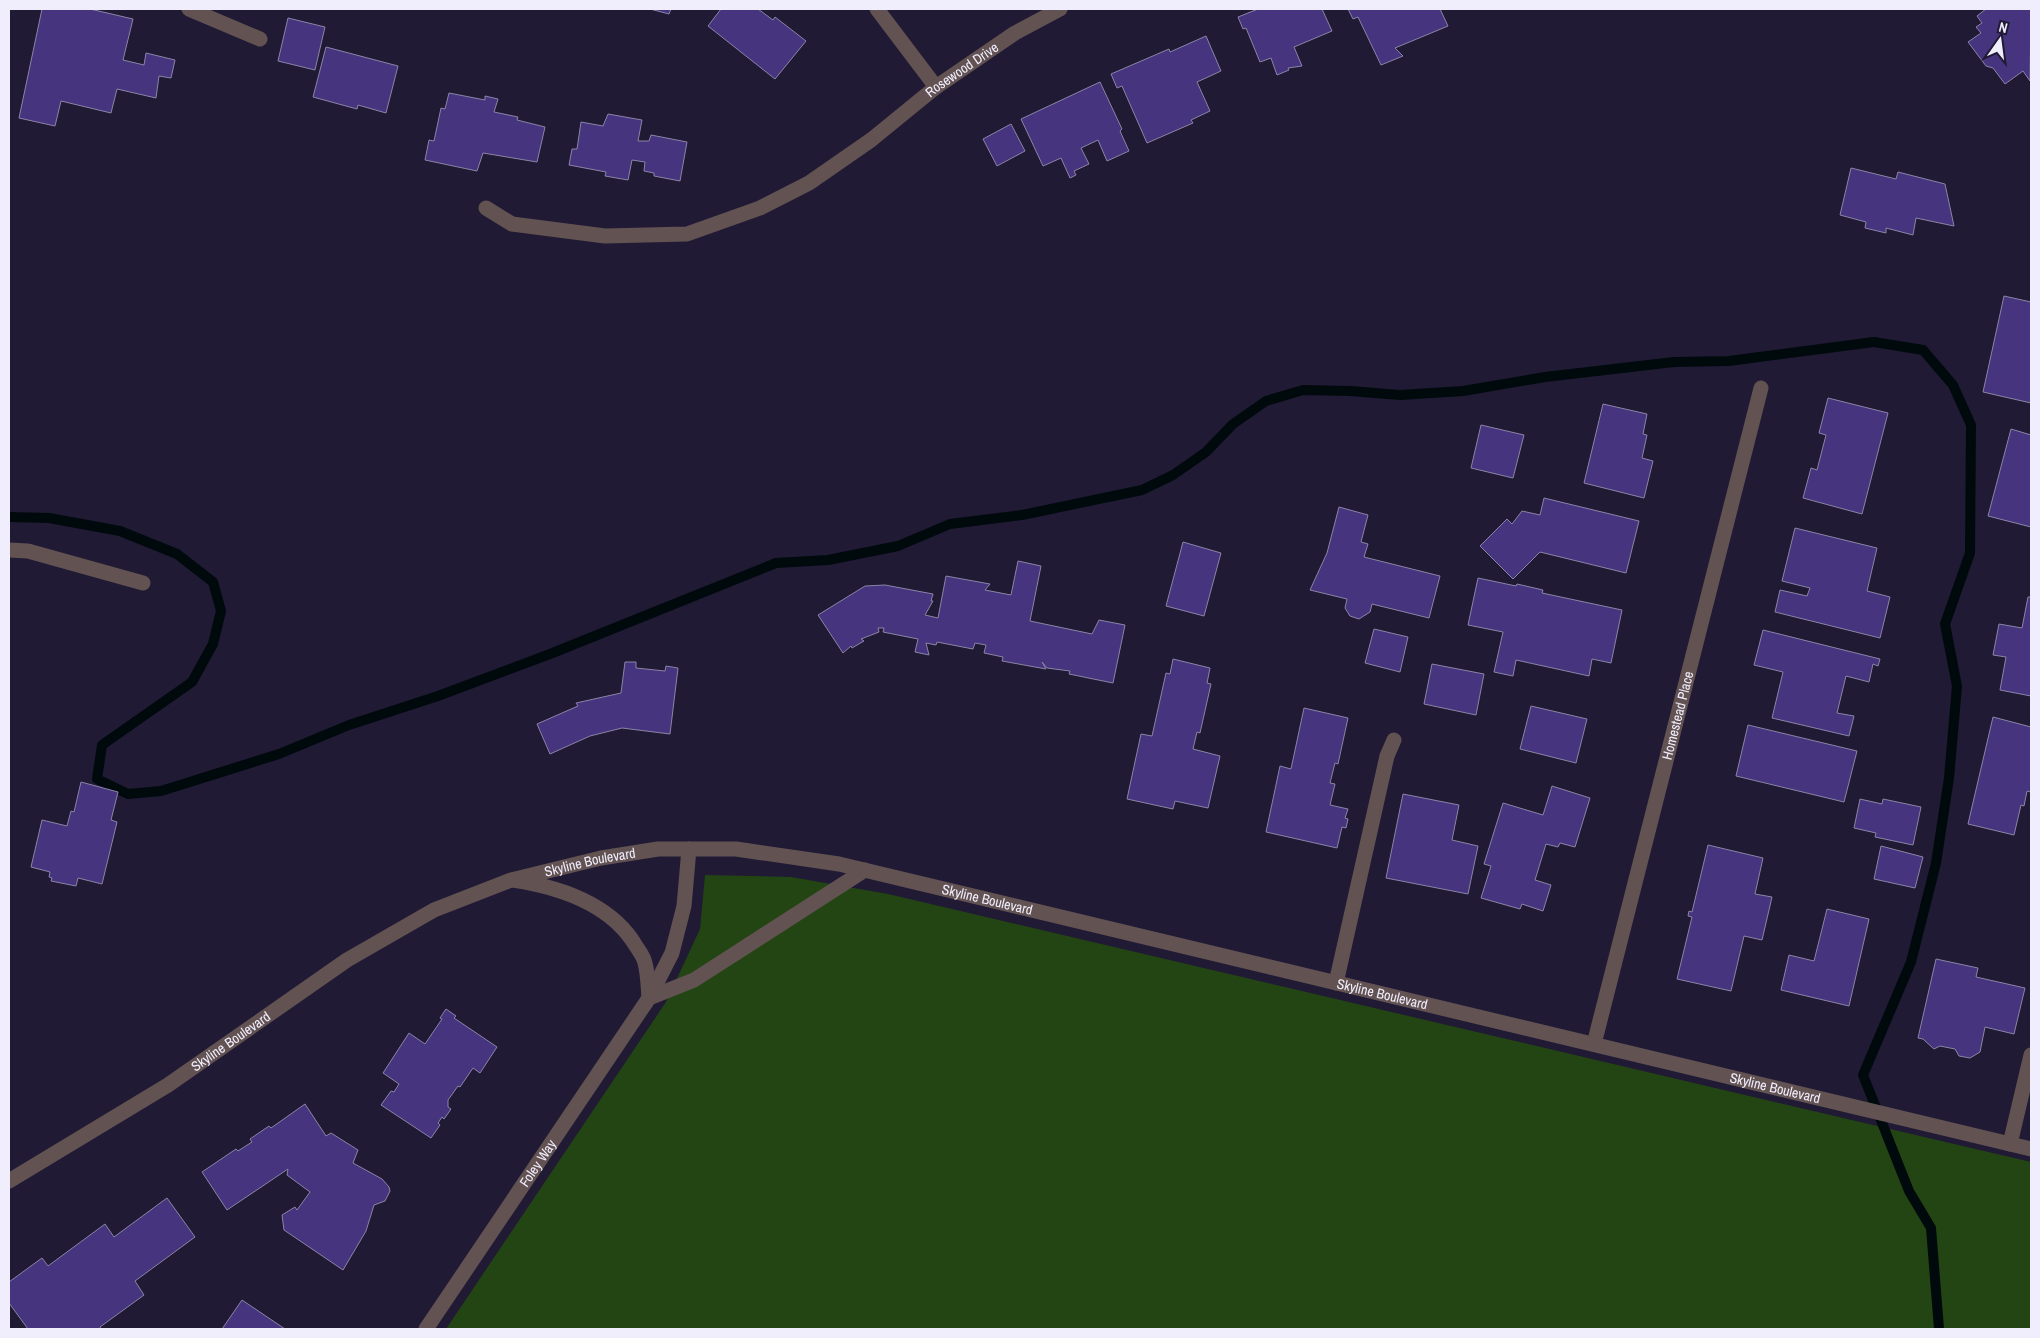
<svg xmlns="http://www.w3.org/2000/svg" width="2040" height="1338" font-family="'Archivo Narrow',sans-serif">
<style>
.green{fill:#234514}
.lines{fill:none;stroke-linecap:round;stroke-linejoin:round}
.stream{stroke:#000a0d;stroke-width:10}
.building{fill:#47347f;stroke:#8a85a6}
.service{stroke:#625252;stroke-width:15}
.minor{stroke:#625252;stroke-width:15}
.tertiary{stroke:#625252;stroke-width:15}
.labels{text-anchor:middle;stroke-width:4;stroke-linejoin:round;paint-order:stroke}
.street-label{font-size:14px;fill:#f0eefd;stroke:#201a34}
</style>
<rect width="100%" height="100%" fill="#201a34"/>
<!-- green -->
<path class="green" d="M 705,875 L 791,877 L 888,894 L 2031,1162 L 2031,1329 L 446,1329 L 666,1002 L 700,929 Z"/>
<g class="lines">
<!-- stream -->
<path class="stream" d="M 9,517 L 49,518 L 120,531 L 177,554 L 213,582 L 221,611 L 213,644 L 192,682 L 102,745 L 97,779 L 128,794 L 161,791 L 279,754 L 349,725 L 438,696 L 550,654 L 776,563 L 828,560 L 898,546 L 950,524 L 1022,515 L 1142,490 L 1173,475 L 1206,452 L 1233,424 L 1266,401 L 1303,390 L 1350,391 L 1400,395 L 1463,391 L 1545,377 L 1674,362 L 1729,361 L 1874,342 L 1923,350 L 1953,385 L 1971,425 L 1970,553 L 1945,624 L 1957,686 L 1949,778 L 1936,863 L 1911,962 L 1863,1075 L 1909,1191 L 1931,1228 L 1939,1329"/>
</g>
<!-- building -->
<g class="building">
<path d="M 42,9 L 90,9 L 133,19 L 123,60 L 144,65 L 146,53 L 175,60 L 171,78 L 159,76 L 156,98 L 117,89 L 111,113 L 61,101 L 55,126 L 19,118 Z"/>
<path d="M 650,9 L 671,9 L 669,14 Z"/>
<path d="M 721,9 L 758,9 L 773,20 L 775,17 L 806,41 L 775,79 L 708,26 Z"/>
<path d="M 1258,9 L 1322,9 L 1332,31 L 1294,47 L 1302,66 L 1288,68 L 1289,70 L 1277,75 L 1271,58 L 1260,62 L 1246,28 L 1243,29 L 1238,17 Z"/>
<path d="M 1348,9 L 1440,9 L 1448,26 L 1395,48 L 1403,56 L 1381,65 L 1358,17 L 1353,19 Z"/>
<path d="M 1986,9 L 2031,9 L 2030,81 L 2023,71 L 2005,84 L 1993,68 L 1986,66 L 1968,42 L 1981,33 L 1976,27 L 1982,23 L 1977,16 Z"/>
<path d="M 288,18 L 325,27 L 315,70 L 278,61 Z"/>
<path d="M 1206,36 L 1221,71 L 1197,82 L 1210,111 L 1191,120 L 1193,123 L 1147,143 L 1122,86 L 1117,88 L 1111,74 L 1169,49 L 1170,52 Z"/>
<path d="M 326,47 L 398,66 L 386,113 L 358,105 L 357,109 L 313,97 Z"/>
<path d="M 1100,82 L 1122,129 L 1120,131 L 1129,151 L 1107,161 L 1098,140 L 1081,148 L 1089,164 L 1074,171 L 1076,175 L 1070,178 L 1061,158 L 1043,166 L 1021,119 Z"/>
<path d="M 449,93 L 485,100 L 485,96 L 498,99 L 494,112 L 518,117 L 517,120 L 545,127 L 537,162 L 483,153 L 477,171 L 425,160 L 429,140 L 434,141 L 441,108 L 445,109 Z"/>
<path d="M 608,114 L 642,120 L 638,141 L 649,141 L 651,135 L 687,142 L 680,181 L 654,176 L 654,173 L 644,171 L 645,162 L 632,160 L 628,180 L 605,176 L 606,172 L 569,165 L 572,149 L 577,149 L 581,122 L 603,126 Z"/>
<path d="M 1011,124 L 1025,151 L 997,166 L 983,139 Z"/>
<path d="M 1851,168 L 1896,179 L 1898,172 L 1945,184 L 1954,226 L 1916,218 L 1913,235 L 1886,228 L 1886,233 L 1865,228 L 1866,222 L 1840,215 Z"/>
<path d="M 2004,296 L 2031,302 L 2031,403 L 1983,392 Z"/>
<path d="M 1828,398 L 1888,413 L 1862,514 L 1803,498 L 1811,468 L 1817,470 L 1826,435 L 1819,433 Z"/>
<path d="M 1603,404 L 1647,414 L 1643,434 L 1647,435 L 1642,458 L 1653,461 L 1644,498 L 1584,483 Z"/>
<path d="M 1481,425 L 1524,435 L 1513,478 L 1471,468 Z"/>
<path d="M 2011,429 L 2031,435 L 2031,527 L 1988,516 Z"/>
<path d="M 1544,498 L 1639,521 L 1626,573 L 1540,552 L 1513,579 L 1480,546 L 1507,519 L 1512,524 L 1522,511 L 1540,515 Z"/>
<path d="M 1339,507 L 1368,515 L 1361,542 L 1368,544 L 1364,557 L 1440,576 L 1429,618 L 1372,604 L 1370,612 L 1359,619 L 1350,616 L 1345,608 L 1347,599 L 1310,590 L 1327,553 Z"/>
<path d="M 1795,528 L 1877,548 L 1867,591 L 1890,597 L 1880,638 L 1775,612 L 1780,590 L 1807,596 L 1810,588 L 1782,581 Z"/>
<path d="M 1183,542 L 1221,553 L 1204,616 L 1166,606 Z"/>
<path d="M 1018,561 L 1041,566 L 1030,621 L 1092,634 L 1099,620 L 1125,625 L 1113,683 L 1069,674 L 1070,671 L 1047,668 L 1042,662 L 1046,669 L 1002,661 L 1003,657 L 984,653 L 986,645 L 975,643 L 973,649 L 937,642 L 936,645 L 926,643 L 929,655 L 915,652 L 918,639 L 883,632 L 884,628 L 878,628 L 879,632 L 861,639 L 864,641 L 852,648 L 851,646 L 843,653 L 818,615 L 865,586 L 885,585 L 933,594 L 931,601 L 933,601 L 925,615 L 938,618 L 946,576 L 990,584 L 985,590 L 1011,595 Z"/>
<path d="M 1478,578 L 1516,586 L 1517,584 L 1543,590 L 1542,593 L 1622,610 L 1611,663 L 1592,659 L 1589,676 L 1516,660 L 1513,676 L 1494,672 L 1503,632 L 1468,625 Z"/>
<path d="M 2028,597 L 2031,597 L 2031,696 L 2000,690 L 2006,657 L 1993,655 L 1999,624 L 2022,628 Z"/>
<path d="M 1374,629 L 1408,637 L 1400,672 L 1365,663 Z"/>
<path d="M 1763,630 L 1880,659 L 1878,666 L 1873,664 L 1869,682 L 1846,676 L 1837,713 L 1854,716 L 1849,736 L 1772,718 L 1783,672 L 1754,665 Z"/>
<path d="M 1173,659 L 1210,668 L 1207,683 L 1211,684 L 1200,733 L 1197,732 L 1193,749 L 1220,756 L 1208,808 L 1175,801 L 1173,809 L 1127,799 L 1141,734 L 1152,736 L 1166,673 L 1170,674 Z"/>
<path d="M 625,662 L 636,662 L 636,668 L 665,671 L 666,666 L 678,668 L 670,734 L 622,728 L 590,736 L 550,754 L 537,724 L 578,706 L 576,703 L 621,693 Z"/>
<path d="M 1432,664 L 1484,674 L 1476,715 L 1424,704 Z"/>
<path d="M 1531,706 L 1587,719 L 1576,763 L 1520,749 Z"/>
<path d="M 1304,708 L 1348,718 L 1338,764 L 1335,763 L 1330,783 L 1335,784 L 1330,805 L 1348,809 L 1345,818 L 1348,819 L 1346,828 L 1342,827 L 1337,848 L 1266,832 L 1280,766 L 1291,769 Z"/>
<path d="M 1993,717 L 2031,727 L 2031,792 L 2027,791 L 2024,806 L 2021,805 L 2014,835 L 1968,824 Z"/>
<path d="M 1748,725 L 1857,751 L 1844,802 L 1736,776 Z"/>
<path d="M 81,782 L 118,792 L 111,820 L 117,822 L 102,884 L 78,878 L 76,886 L 51,881 L 52,878 L 49,877 L 50,872 L 31,867 L 42,820 L 67,826 L 71,811 L 74,812 Z"/>
<path d="M 1552,786 L 1590,798 L 1575,847 L 1560,843 L 1558,847 L 1546,844 L 1535,880 L 1551,885 L 1543,911 L 1522,904 L 1520,909 L 1481,898 L 1491,866 L 1484,864 L 1503,803 L 1543,815 Z"/>
<path d="M 1403,794 L 1459,805 L 1452,840 L 1478,846 L 1468,894 L 1386,878 Z"/>
<path d="M 1860,799 L 1882,804 L 1883,799 L 1921,807 L 1913,845 L 1875,837 L 1876,833 L 1854,828 Z"/>
<path d="M 1708,845 L 1763,858 L 1755,894 L 1772,897 L 1762,940 L 1744,936 L 1731,991 L 1677,979 L 1692,917 L 1688,916 L 1689,911 L 1692,912 Z"/>
<path d="M 1881,846 L 1923,857 L 1915,888 L 1874,879 Z"/>
<path d="M 1827,909 L 1869,919 L 1849,1006 L 1781,990 L 1789,955 L 1814,961 Z"/>
<path d="M 1936,959 L 1978,968 L 1976,977 L 2025,988 L 2014,1034 L 1985,1027 L 1980,1052 L 1970,1058 L 1959,1056 L 1955,1049 L 1940,1046 L 1934,1049 L 1923,1039 L 1918,1038 Z"/>
<path d="M 446,1009 L 456,1016 L 454,1018 L 497,1047 L 480,1073 L 473,1068 L 460,1087 L 458,1086 L 448,1100 L 448,1107 L 451,1109 L 444,1119 L 442,1117 L 438,1123 L 440,1125 L 431,1138 L 381,1105 L 391,1091 L 394,1092 L 399,1084 L 383,1073 L 409,1033 L 425,1044 L 442,1019 L 440,1018 Z"/>
<path d="M 305,1104 L 326,1136 L 331,1133 L 358,1150 L 353,1163 L 382,1179 L 389,1187 L 390,1191 L 385,1201 L 374,1205 L 366,1231 L 343,1270 L 284,1230 L 282,1215 L 295,1207 L 297,1210 L 310,1192 L 287,1175 L 288,1169 L 227,1210 L 202,1172 L 236,1149 L 238,1151 L 252,1142 L 250,1139 L 269,1126 L 271,1128 Z"/>
<path d="M 167,1198 L 195,1237 L 135,1281 L 144,1295 L 100,1327 L 101,1329 L 28,1329 L 9,1303 L 9,1282 L 42,1258 L 48,1266 L 105,1224 L 114,1237 Z"/>
<path d="M 242,1300 L 285,1329 L 222,1329 Z"/>
</g>
<g class="lines">
<!-- service -->
<g class="service">
<path d="M 189,9 L 260,39"/>
<path d="M 486,208 L 512,224 L 605,236 L 687,234 L 760,208 L 809,183 L 871,140"/>
<path d="M 9,550 L 28,551 L 143,583"/>
<path d="M 1336,983 L 1387,756 L 1394,740"/>
<path d="M 649,998 L 694,980 L 865,870"/>
</g>
<!-- minor -->
<g class="minor">
<path d="M 877,9 L 936,87"/>
<path id="s1" d="M 871,140 L 936,87 L 1015,33 L 1060,9"/>
<path d="M 513,880 C 559,887 611,904 636,946 C 639,951 644,957 645,963 C 648,974 648,986 649,998"/>
<path id="s2" d="M 1594,1044 L 1761,388"/>
<path d="M 2010,1144 L 2031,1055"/>
<path id="s3" d="M 426,1329 L 649,998 L 672,953 L 684,906 L 689,849"/>
</g>
<!-- tertiary -->
<path class="tertiary" id="s4" d="M 9,1181 L 168,1085 L 347,960 L 434,910 L 511,880 L 601,858 L 658,849 L 736,849 L 839,864 L 2031,1149"/>
</g>
<g class="labels">
<!-- street labels -->
<g class="street-label">
<text dy="5" stroke="none"><textPath href="#s1" startOffset="115">Rosewood Drive</textPath></text>
<text dy="5" stroke="none"><textPath href="#s2" startOffset="339">Homestead Place</textPath></text>
<text dy="5" stroke="none"><textPath href="#s4" startOffset="668">Skyline Boulevard</textPath></text>
<text dy="5" stroke="none"><textPath href="#s4" startOffset="1072">Skyline Boulevard</textPath></text>
<text dy="5" stroke="none"><textPath href="#s4" startOffset="1478">Skyline Boulevard</textPath></text>
<text dy="5" stroke="none"><textPath href="#s4" startOffset="262">Skyline Boulevard</textPath></text>
<text dy="5" stroke="none"><textPath href="#s4" startOffset="1882">Skyline Boulevard</textPath></text>
<text dy="5" stroke="none"><textPath href="#s3" startOffset="200">Foley Way</textPath></text>
</g>
</g>
<!-- border -->
<rect width="2040" height="1338" fill="none" stroke="#f0eefd" stroke-width="20"/>
<!-- north arrow -->
<g transform="translate(2000 40) rotate(14)" stroke="#201a34" stroke-width="4" paint-order="stroke">
<path d="M0-4L9 19L0 12L-9 19Z" fill="#f0eefd"/>
<text y="-8" font-size="14" font-weight="bold" text-anchor="middle" fill="#f0eefd">N</text>
</g>
</svg>
